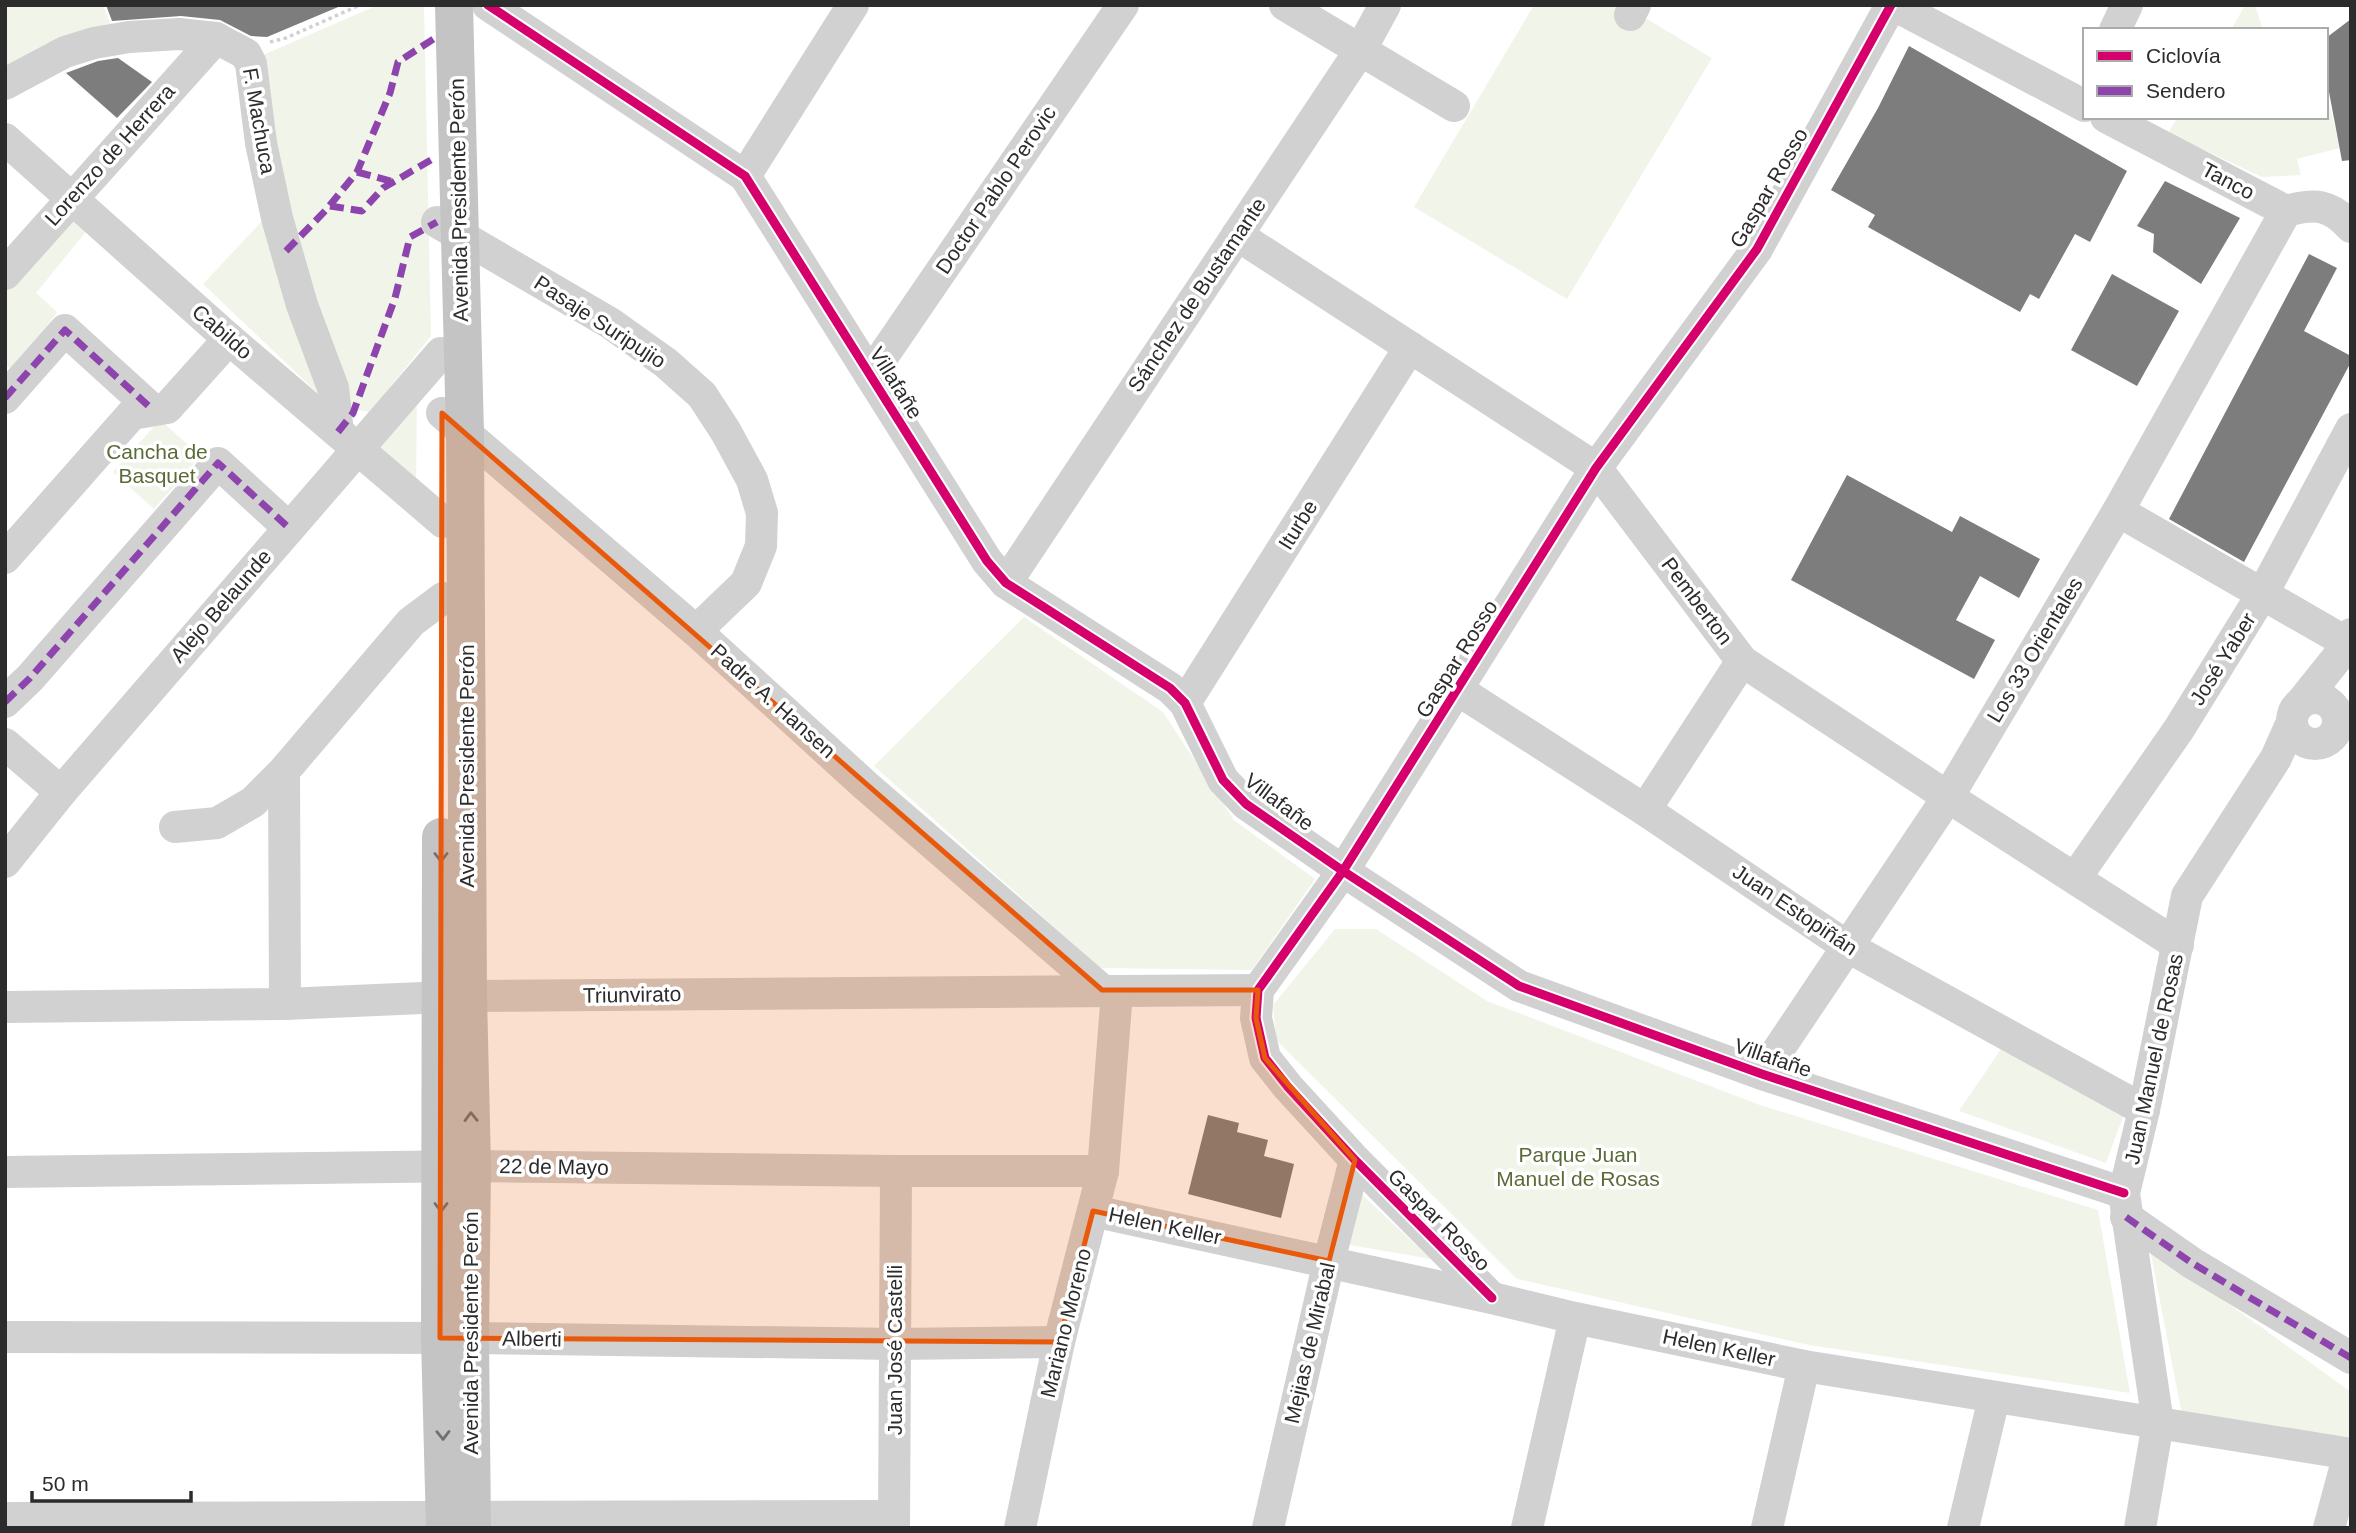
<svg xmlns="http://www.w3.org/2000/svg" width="2356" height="1533" font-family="Arial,sans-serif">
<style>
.green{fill:#f1f5e9}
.building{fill:#7d7d7d}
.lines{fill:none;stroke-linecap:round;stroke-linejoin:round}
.path{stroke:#d1d1d1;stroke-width:3.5;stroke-dasharray:3.5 3.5;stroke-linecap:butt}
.minor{stroke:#d1d1d1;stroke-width:32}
.major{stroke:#c4c4c4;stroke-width:38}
.quiet{stroke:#8e44ad;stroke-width:7;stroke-dasharray:14 7;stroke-linecap:butt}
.cycleway-casing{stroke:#fff;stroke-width:13}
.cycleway{stroke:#d6006c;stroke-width:9}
.oneway{stroke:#707070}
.marked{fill:#e8590c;fill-opacity:0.2;stroke:#e8590c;stroke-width:5;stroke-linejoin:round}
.labels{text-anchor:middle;stroke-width:7;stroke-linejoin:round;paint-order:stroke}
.street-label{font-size:21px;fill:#2c2c2c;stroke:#fff}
.park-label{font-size:21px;fill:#596b36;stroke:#fff}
</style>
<rect width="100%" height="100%" fill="#fff"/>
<!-- green -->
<g class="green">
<path d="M 5,5 L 103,5 L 113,31 L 5,75 Z"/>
<path d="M 378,5 L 424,5 L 431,336 L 370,412 L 350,409 L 290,215 L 267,100 L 263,55 Z"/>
<path d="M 1534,5 L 1624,5 L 1712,58 L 1567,299 L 1414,207 Z"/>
<path d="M 2245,5 L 2255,5 L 2263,30 L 2231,30 Z"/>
<path d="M 2326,91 L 2340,148 L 2297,159 L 2301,175 L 2262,177 L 2168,133 L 2178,117 L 2326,117 Z"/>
<path d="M 73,206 L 93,223 L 36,293 L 57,312 L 15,372 L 5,365 L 5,284 Z"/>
<path d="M 263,220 L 329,404 L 203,284 Z"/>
<path d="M 417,390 L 416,491 L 368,449 Z"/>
<path d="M 160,420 L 201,456 L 154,509 L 113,472 Z"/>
<path d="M 1024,617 L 1163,712 L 1234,820 L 1315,879 L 1252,970 L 1100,968 L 874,766 Z"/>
<path d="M 1335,929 L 1376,929 L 1487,1001 L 1760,1105 L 2098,1210 L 2130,1393 L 1809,1345 L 1517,1279 L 1276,1040 L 1273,1005 Z"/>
<path d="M 2009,1037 L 2127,1106 L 2106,1163 L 1959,1111 Z"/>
<path d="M 1358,1191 L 1431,1259 L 1344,1244 Z"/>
<path d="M 2148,1239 L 2186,1273 L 2351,1392 L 2351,1450 L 2182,1415 Z"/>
</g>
<!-- building -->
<g class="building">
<path d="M 106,5 L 343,5 L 267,37 L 251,36 L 220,20 L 181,16 L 112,21 Z"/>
<path d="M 2351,19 L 2351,160 L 2342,161 L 2326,76 L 2326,38 Z"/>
<path d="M 1909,46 L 2127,171 L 2090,242 L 2075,234 L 2039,299 L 2030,294 L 2020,312 L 1868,227 L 1875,215 L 1831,190 L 1878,108 Z"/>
<path d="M 118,58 L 152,82 L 117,118 L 66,73 L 98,61 Z"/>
<path d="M 2165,181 L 2240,218 L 2201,284 L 2153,252 L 2154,234 L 2137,226 Z"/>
<path d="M 2309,254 L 2337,268 L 2304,331 L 2351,356 L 2351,362 L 2244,562 L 2169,519 Z"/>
<path d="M 2112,274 L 2179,311 L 2137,386 L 2071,350 Z"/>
<path d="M 1847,475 L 1952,532 L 1960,516 L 2040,559 L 2019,598 L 1980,576 L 1956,620 L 1995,640 L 1974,679 L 1791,580 Z"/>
<path d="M 1208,1115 L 1239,1123 L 1237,1132 L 1268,1140 L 1264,1156 L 1294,1164 L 1281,1218 L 1188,1194 Z"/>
</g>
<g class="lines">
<!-- path -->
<path class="path" d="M 270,42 L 286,38 L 360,5"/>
<!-- minor -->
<g class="minor">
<path d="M 488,5 L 745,176 L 987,561 L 1006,583 L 1170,688 L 1185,703 L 1223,780 L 1246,804 L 1343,871 L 1519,986 L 1762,1074 L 2124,1193"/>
<path d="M 1285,5 L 1454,106"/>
<path d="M 1894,5 L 2085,106"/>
<path d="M 1630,15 L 1635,5"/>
<path d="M 2115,30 L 2127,5"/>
<path d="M 5,84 L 65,52 L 94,43 L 129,37 L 179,34 L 216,38 L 246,54 L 251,64 L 261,143 L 277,218 L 302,305 L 333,388 L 338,432"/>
<path d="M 2106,117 L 2286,211 C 2315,203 2330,204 2351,227"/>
<path d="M 5,139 L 229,339 L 443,522"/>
<path d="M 745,176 L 853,5"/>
<path d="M 437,222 L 610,323 L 666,363 L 702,395 L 726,432 L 752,480 L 762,513 L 761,546 L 746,583 L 696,631"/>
<path d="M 1237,235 L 1596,468 L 1742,661 L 1948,797 L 2178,945"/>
<path d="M 5,274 L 216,38"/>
<path d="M 870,375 L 1123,5"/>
<path d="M 5,398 L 65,330 L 153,410"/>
<path d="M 442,413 L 696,631 L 866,786 L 1102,990"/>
<path d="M 2118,511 L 2346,642"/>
<path d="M 5,558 L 132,414 L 167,408 L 229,339"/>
<path d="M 1006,583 L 1361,49 L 1385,5"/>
<path d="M 1458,690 L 1645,810 L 1848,947 L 2144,1110"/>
<circle cx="2315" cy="721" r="23"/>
<path d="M 5,702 L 30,678 L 218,463 L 289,528"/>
<path d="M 1185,703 L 1410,347"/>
<path d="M 2301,703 L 2341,653 L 2351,634"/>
<path d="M 5,744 L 61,792"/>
<path d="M 284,771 L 285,1004"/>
<path d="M 1645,810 L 1742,661"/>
<path d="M 175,827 L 217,823 L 253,802 L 284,771 L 411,622 L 443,598"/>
<path d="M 5,862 L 61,792 L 441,353"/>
<path d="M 2076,877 L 2179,729 L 2263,593 L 2351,429"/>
<path d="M 5,1007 L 285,1004 L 468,996 L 1258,990"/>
<path d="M 1762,1074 L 1948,797 L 2118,511 L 2286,211"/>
<path d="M 5,1172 L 472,1166 L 896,1171 L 1103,1171"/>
<path d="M 1093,1211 L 1492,1298 L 1575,1318 L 1804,1366 L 2351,1454"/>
<path d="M 2126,1217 L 2192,1263 L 2351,1358"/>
<path d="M 1492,1298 L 1355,1160 L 1288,1087 L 1265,1058 L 1256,1018 L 1258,990 L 1343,871 L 1596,468 L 1757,249 L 1891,5"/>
<path d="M 5,1337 L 470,1338 L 896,1344 L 1059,1342"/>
<path d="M 5,1518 L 894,1516"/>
<path d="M 894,1528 L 896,1171"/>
<path d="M 1020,1528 L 1059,1342 L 1103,1171 L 1117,992"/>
<path d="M 1268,1528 L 1329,1261 L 1355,1160"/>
<path d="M 1527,1528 L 1575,1318"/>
<path d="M 1767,1528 L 1804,1366"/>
<path d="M 1963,1528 L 1994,1398"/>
<path d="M 2140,1528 L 2158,1423 L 2124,1193 L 2144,1110 L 2187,896 L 2276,758 L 2292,722"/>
<path d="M 2329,1528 L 2349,1454"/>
</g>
<!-- major -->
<g class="major">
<path d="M 454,5 L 465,433 L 468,996 L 472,1166 L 470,1338 L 472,1528"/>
<path d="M 441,837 L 440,1338 L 445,1528"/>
</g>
<!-- quiet -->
<g class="quiet">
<path d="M 357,172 L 394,182"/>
<path d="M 330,206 L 362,211 L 383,188 L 436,157"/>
<path d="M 286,251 L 326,210 L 357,172 L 390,93 L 398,62 L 435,38"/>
<path d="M 5,398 L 65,330 L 153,410"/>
<path d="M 338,432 L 353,413 L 395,298 L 410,237 L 437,222"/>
<path d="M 5,702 L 30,678 L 218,463 L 289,528"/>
<path d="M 2126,1217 L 2192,1263 L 2351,1358"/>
</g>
<!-- cycleway casing -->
<g class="cycleway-casing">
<g id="cycleway">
<path d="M 488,5 L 745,176 L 987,561 L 1006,583 L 1170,688 L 1185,703 L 1223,780 L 1246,804 L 1343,871 L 1519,986 L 1762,1074 L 2124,1193"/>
<path d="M 1492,1298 L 1355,1160 L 1288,1087 L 1265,1058 L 1256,1018 L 1258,990 L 1343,871 L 1596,468 L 1757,249 L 1891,5"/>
</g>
</g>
<!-- cycleway -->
<use href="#cycleway" class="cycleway"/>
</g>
<!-- one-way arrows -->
<defs><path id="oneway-chevron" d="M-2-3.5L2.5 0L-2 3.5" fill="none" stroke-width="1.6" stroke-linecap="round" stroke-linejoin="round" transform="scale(1.75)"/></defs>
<g class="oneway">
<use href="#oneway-chevron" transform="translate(441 857) rotate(90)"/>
<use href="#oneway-chevron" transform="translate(471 1117) rotate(-91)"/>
<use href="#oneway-chevron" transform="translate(441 1207) rotate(90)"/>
<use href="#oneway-chevron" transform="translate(443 1435) rotate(89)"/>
</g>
<!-- marked area -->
<path class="marked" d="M 442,413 L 1102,990 L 1258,990 L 1256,1018 L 1265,1058 L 1355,1160 L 1329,1261 L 1093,1211 L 1059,1342 L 440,1338 Z"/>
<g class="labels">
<!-- street labels -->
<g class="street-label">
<text transform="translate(259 121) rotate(80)" y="7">F. Machuca</text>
<text transform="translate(110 155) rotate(-48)" y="7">Lorenzo de Herrera</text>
<text transform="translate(2228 181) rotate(28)" y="7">Tanco</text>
<text transform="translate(1769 188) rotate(-60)" y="7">Gaspar Rosso</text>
<text transform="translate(996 190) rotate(-56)" y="7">Doctor Pablo Perovic</text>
<text transform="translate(459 200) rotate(-91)" y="7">Avenida Presidente Perón</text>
<text transform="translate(1197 295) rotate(-56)" y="7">Sánchez de Bustamante</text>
<text transform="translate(600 322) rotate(33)" y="7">Pasaje Suripujio</text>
<text transform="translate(222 332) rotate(41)" y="7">Cabildo</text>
<text transform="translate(896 383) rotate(58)" y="7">Villafañe</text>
<text transform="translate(1298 525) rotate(-58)" y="7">Iturbe</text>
<text transform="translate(1697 601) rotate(53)" y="7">Pemberton</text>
<text transform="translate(221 606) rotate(-49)" y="7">Alejo Belaunde</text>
<text transform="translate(2035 650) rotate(-59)" y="7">Los 33 Orientales</text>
<text transform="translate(1457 659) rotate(-58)" y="7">Gaspar Rosso</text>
<text transform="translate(2223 659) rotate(-58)" y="7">José Yaber</text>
<text transform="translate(773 701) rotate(42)" y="7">Padre A. Hansen</text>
<text transform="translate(467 766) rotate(-90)" y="7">Avenida Presidente Perón</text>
<text transform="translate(1279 802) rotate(37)" y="7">Villafañe</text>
<text transform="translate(1795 910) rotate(34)" y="7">Juan Estopiñán</text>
<text transform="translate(632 995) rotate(-1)" y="7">Triunvirato</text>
<text transform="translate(1773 1058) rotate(19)" y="7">Villafañe</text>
<text transform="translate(2154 1059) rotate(-78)" y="7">Juan Manuel de Rosas</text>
<text transform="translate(554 1167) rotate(1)" y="7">22 de Mayo</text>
<text transform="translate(1439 1220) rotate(45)" y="7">Gaspar Rosso</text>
<text transform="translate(1165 1226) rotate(12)" y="7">Helen Keller</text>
<text transform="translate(1066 1323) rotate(-76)" y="7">Mariano Moreno</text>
<text transform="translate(471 1333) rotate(-90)" y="7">Avenida Presidente Perón</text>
<text transform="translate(532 1339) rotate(1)" y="7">Alberti</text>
<text transform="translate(1310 1343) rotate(-77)" y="7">Mejias de Mirabal</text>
<text transform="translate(1719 1348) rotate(12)" y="7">Helen Keller</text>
<text transform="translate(895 1350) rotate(-90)" y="7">Juan José Castelli</text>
</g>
<!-- park labels -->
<g class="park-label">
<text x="157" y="459">Cancha de<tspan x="157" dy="24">Basquet</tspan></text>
<text x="1578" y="1162">Parque Juan<tspan x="1578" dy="24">Manuel de Rosas</tspan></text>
</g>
</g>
<!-- border -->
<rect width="2356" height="1533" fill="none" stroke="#2c2c2c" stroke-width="14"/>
<!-- legend -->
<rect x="2083" y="28" width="245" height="91" fill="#ffffff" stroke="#ababab" stroke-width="2"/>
<rect x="2097" y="51" width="35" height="10" fill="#d6006c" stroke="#ababab" stroke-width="2"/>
<text x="2146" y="63" font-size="21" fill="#2c2c2c">Ciclovía</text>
<rect x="2097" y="86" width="35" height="10" fill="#8e44ad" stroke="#ababab" stroke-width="2"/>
<text x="2146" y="98" font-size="21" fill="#2c2c2c">Sendero</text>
<!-- scale -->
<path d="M32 1491v10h159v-10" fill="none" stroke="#2c2c2c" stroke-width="3.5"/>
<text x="42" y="1491" font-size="21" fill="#2c2c2c" stroke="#ffffff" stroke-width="5" paint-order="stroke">50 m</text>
</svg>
